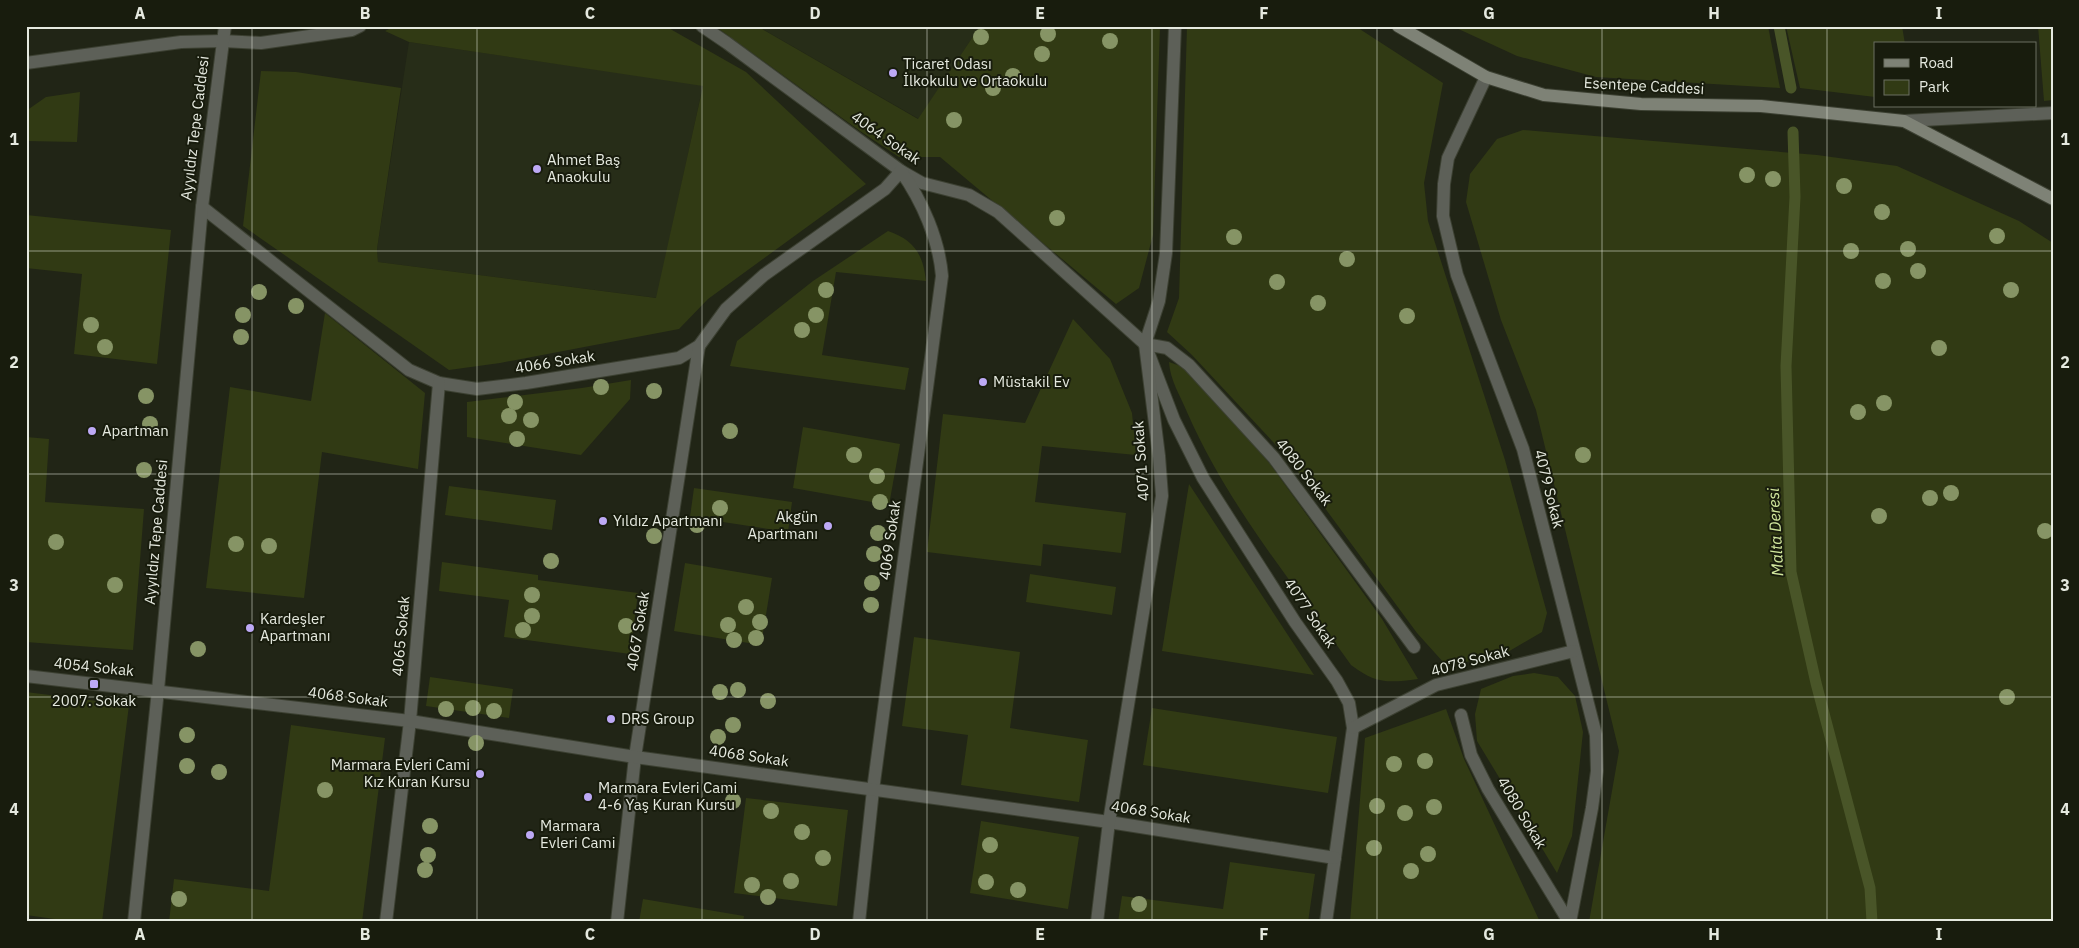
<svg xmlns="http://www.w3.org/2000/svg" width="2079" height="948" font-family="'IBM Plex Sans',sans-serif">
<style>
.built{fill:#272d18}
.green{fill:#313a14}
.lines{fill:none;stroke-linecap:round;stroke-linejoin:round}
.stream{stroke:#495528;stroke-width:11}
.lane-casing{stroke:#3c4032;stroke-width:14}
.street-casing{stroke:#3c4032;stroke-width:14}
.secondary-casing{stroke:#3c4032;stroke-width:14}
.lane{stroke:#5d6058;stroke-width:12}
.street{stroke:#5d6058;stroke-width:12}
.secondary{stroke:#7e8276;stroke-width:12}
.tree{fill:#869465}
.grid{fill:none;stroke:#e5e9df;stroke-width:1;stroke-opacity:0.55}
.poi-dot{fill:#bda9f5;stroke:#181c0d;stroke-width:2}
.labels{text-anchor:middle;stroke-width:4;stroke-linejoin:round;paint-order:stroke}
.poi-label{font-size:15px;fill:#e5e9df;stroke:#181c0d;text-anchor:start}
.street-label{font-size:15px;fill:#e5e9df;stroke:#181c0d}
.water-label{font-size:16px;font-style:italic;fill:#d1e69d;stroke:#181c0d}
.neatline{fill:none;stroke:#e5e9df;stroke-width:2}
.grid-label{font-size:16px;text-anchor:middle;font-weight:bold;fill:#e5e9df}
</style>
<rect width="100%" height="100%" fill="#212516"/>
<!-- built -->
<g class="built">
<path d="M 757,26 L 980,26 L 919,119 Z"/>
<path d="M 409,42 L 703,85 L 657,298 L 378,262 L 377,249 Z"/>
</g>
<!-- green -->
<g class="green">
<path d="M 395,26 L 665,26 L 746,72 L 866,184 L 708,299 L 679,329 L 500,363 L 449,370 L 243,226 L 261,71 L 296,72 L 401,88 L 377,249 L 378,262 L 656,298 L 703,86 L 409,42 L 385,31 Z"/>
<path d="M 715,26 L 757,26 L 918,119 L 980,26 L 1160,26 L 1153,235 L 1139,288 L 1116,304 L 940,157 L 899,157 L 860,131 Z"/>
<path d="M 1187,26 L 1355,26 L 1443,83 L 1424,183 L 1428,221 L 1505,460 L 1547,613 L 1542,632 L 1506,653 L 1466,662 L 1444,663 L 1417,633 L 1288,458 L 1192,355 L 1167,332 L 1179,298 Z"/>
<path d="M 1452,26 L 1768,26 L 1780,88 L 1596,77 L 1517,56 Z"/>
<path d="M 1786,26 L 1902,26 L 1905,44 L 1875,44 L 1875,97 L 1800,88 Z"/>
<path d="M 2038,26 L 2053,26 L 2053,100 L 2044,101 Z"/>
<path d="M 80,92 L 77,142 L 26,141 L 26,111 L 46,97 Z"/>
<path d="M 1523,130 L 1817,155 L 1897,166 L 2019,221 L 2053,243 L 2053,922 L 1589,922 L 1619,751 L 1536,410 L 1501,320 L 1466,202 L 1470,174 L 1497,139 Z"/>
<path d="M 26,215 L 171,230 L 157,364 L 74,354 L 82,274 L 26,268 Z"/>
<path d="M 888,231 C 914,240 923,254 926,281 L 836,272 L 822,355 L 909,368 L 905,390 L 730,366 L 737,341 L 813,281 Z"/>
<path d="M 325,313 L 425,393 L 418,469 L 322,452 L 304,598 L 206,588 L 230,387 L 311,401 Z"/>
<path d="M 1073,319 L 1110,359 L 1132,413 L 1136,455 L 1042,446 L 1035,502 L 1126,513 L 1121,553 L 1043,544 L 1041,566 L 927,552 L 943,414 L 1025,423 Z"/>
<path d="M 1169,362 L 1186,368 L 1270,464 L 1382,619 L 1418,679 C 1388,683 1376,684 1351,665 C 1293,583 1227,504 1187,412 C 1180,395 1170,380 1169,362 Z"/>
<path d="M 631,380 L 630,399 L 581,455 L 467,437 L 467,402 L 582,388 Z"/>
<path d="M 803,427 L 900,444 L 889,505 L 793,488 Z"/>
<path d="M 26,437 L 49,439 L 45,502 L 144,509 L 133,650 L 26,642 Z"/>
<path d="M 1189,484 L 1314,675 L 1162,651 Z"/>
<path d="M 449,486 L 556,500 L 552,530 L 445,515 Z"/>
<path d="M 694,488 L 792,502 L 788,532 L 690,517 Z"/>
<path d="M 442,562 L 538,575 L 538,580 L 638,593 L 630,654 L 504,637 L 509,600 L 439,591 Z"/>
<path d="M 685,563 L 772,578 L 761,645 L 674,631 Z"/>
<path d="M 1030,574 L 1116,587 L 1112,615 L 1026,602 Z"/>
<path d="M 914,637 L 1020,652 L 1010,728 L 1088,740 L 1079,802 L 961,785 L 968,735 L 902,726 Z"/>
<path d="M 1534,673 L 1558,677 L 1575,696 L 1583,732 L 1572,836 L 1557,873 L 1477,741 L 1475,714 L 1481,689 L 1513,676 Z"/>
<path d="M 430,677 L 513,689 L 509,718 L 426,706 Z"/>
<path d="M 26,692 L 129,705 L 102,922 L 76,922 L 26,915 Z"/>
<path d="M 1152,708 L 1337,737 L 1328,793 L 1143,765 Z"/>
<path d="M 1446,709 L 1464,759 L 1540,922 L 1350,922 L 1365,738 Z"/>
<path d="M 291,725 L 385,738 L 362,922 L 169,922 L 174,879 L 269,891 Z"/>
<path d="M 746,798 L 848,810 L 837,906 L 734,893 Z"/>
<path d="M 981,821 L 1079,837 L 1068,909 L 970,893 Z"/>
<path d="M 1230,862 L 1315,874 L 1308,922 L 1118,922 L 1122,896 L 1223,909 Z"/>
<path d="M 643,899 L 744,916 L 743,922 L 639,922 Z"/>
</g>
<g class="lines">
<!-- stream -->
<g class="stream">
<path d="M 1779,26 L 1791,88"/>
<path d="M 1793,132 L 1795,197 L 1786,366 L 1791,572 L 1816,683 L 1870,888 L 1872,922"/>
</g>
<!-- lane casing -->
<g class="lane-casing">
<g id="lane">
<path d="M 702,26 L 727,43 L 901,171 L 922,183 L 969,195 L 998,212 L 1145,344 L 1174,420 L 1203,478 L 1295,622 L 1337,681 L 1349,703 L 1353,728 L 1326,922"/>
<path d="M 223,41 L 261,43 L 352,30 L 360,26"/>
<path d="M 1486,77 L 1448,158 L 1444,184 L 1443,216 L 1457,275 L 1523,449 L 1596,735 L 1597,771 L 1592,808 L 1570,922"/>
<path d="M 202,207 L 409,370 L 439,383 L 477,389 L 526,383 L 679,358 L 699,346 L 726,309 L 764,275 L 885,189 L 901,171 C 922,201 939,239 942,276 L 873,790 L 859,922"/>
<path d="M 1145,344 L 1167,348 L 1189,365 L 1274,458 L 1414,647"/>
<path d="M 1461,715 L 1471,755 L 1488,789 L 1569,922"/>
<path d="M 1353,728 L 1436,685 L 1574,651"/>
<path d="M 1109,822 L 1335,858"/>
<path d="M 386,922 L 410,721 L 439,383"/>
<path d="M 617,922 L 635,757 L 699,346"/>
</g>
</g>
<!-- street casing -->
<g class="street-casing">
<g id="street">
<path d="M 26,63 L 181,42 L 223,41"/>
<path d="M 1904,121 L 2053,113"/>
<path d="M 26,676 L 410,721 L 635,757 L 1109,822"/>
<path d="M 134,922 L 158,690 L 202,207 L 225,26"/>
<path d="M 1097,922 L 1109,822 L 1162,496 L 1159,456 L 1145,344 L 1159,301 L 1166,253 L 1175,26"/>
</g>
</g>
<!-- secondary casing -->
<g class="secondary-casing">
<path id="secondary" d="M 1398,26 L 1486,77 L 1544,95 L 1641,104 L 1761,106 L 1904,121 L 2053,199"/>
</g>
<!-- lane -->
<use href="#lane" class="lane"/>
<!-- street -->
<use href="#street" class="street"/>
<!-- secondary -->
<use href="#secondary" class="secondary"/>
</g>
<!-- trees -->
<g class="tree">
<circle cx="1048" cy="34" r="8"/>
<circle cx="981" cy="37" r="8"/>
<circle cx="1110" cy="41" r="8"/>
<circle cx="1042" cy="54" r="8"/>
<circle cx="1013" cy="76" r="8"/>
<circle cx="993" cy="88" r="8"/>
<circle cx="954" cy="120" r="8"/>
<circle cx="1747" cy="175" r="8"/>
<circle cx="1773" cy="179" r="8"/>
<circle cx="1844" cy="186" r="8"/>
<circle cx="1882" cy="212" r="8"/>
<circle cx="1057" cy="218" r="8"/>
<circle cx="1997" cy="236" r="8"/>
<circle cx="1234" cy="237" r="8"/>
<circle cx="1908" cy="249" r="8"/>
<circle cx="1851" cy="251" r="8"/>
<circle cx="1347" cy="259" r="8"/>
<circle cx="1918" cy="271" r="8"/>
<circle cx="1883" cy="281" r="8"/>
<circle cx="1277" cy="282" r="8"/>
<circle cx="826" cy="290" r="8"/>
<circle cx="2011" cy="290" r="8"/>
<circle cx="259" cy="292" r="8"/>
<circle cx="1318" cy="303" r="8"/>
<circle cx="296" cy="306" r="8"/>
<circle cx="243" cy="315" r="8"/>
<circle cx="816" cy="315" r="8"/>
<circle cx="1407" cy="316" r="8"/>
<circle cx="91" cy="325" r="8"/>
<circle cx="802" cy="330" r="8"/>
<circle cx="241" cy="337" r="8"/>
<circle cx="105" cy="347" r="8"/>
<circle cx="1939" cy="348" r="8"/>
<circle cx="601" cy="387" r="8"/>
<circle cx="654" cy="391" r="8"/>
<circle cx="146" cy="396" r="8"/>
<circle cx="515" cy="402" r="8"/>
<circle cx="1884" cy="403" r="8"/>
<circle cx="1858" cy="412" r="8"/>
<circle cx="509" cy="416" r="8"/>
<circle cx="531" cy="420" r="8"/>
<circle cx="150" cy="424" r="8"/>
<circle cx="730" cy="431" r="8"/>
<circle cx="517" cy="439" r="8"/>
<circle cx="854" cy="455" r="8"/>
<circle cx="1583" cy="455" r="8"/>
<circle cx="144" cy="470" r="8"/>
<circle cx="877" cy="476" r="8"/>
<circle cx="1951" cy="493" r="8"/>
<circle cx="1930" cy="498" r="8"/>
<circle cx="880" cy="502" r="8"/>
<circle cx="720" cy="508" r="8"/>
<circle cx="1879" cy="516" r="8"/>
<circle cx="697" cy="525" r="8"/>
<circle cx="2045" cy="531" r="8"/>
<circle cx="878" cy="533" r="8"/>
<circle cx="654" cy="536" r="8"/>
<circle cx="56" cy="542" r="8"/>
<circle cx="236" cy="544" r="8"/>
<circle cx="269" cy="546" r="8"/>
<circle cx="874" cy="554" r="8"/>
<circle cx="551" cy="561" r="8"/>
<circle cx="872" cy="583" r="8"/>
<circle cx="115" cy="585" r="8"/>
<circle cx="532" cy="595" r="8"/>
<circle cx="871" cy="605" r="8"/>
<circle cx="746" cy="607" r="8"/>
<circle cx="532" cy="616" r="8"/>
<circle cx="760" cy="622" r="8"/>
<circle cx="728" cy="625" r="8"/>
<circle cx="626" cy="626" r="8"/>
<circle cx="523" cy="630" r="8"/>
<circle cx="756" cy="638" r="8"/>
<circle cx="734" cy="640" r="8"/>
<circle cx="198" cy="649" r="8"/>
<circle cx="738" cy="690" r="8"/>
<circle cx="720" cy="692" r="8"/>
<circle cx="2007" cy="697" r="8"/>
<circle cx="768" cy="701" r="8"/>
<circle cx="473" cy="708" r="8"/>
<circle cx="446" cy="709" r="8"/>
<circle cx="494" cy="711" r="8"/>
<circle cx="733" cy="725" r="8"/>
<circle cx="187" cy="735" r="8"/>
<circle cx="718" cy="737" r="8"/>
<circle cx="476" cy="743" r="8"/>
<circle cx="1425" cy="761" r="8"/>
<circle cx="1394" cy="764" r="8"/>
<circle cx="187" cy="766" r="8"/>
<circle cx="219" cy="772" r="8"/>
<circle cx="325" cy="790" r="8"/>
<circle cx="733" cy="801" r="8"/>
<circle cx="1377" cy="806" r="8"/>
<circle cx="1434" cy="807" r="8"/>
<circle cx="771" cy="811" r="8"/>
<circle cx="1405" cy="813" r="8"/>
<circle cx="430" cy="826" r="8"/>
<circle cx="802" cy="832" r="8"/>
<circle cx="990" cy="845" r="8"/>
<circle cx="1374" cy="848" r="8"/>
<circle cx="1428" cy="854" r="8"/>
<circle cx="428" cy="855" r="8"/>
<circle cx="823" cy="858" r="8"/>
<circle cx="425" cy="870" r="8"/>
<circle cx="1411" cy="871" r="8"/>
<circle cx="791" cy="881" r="8"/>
<circle cx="986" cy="882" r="8"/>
<circle cx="752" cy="885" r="8"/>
<circle cx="1018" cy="890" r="8"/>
<circle cx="768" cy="897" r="8"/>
<circle cx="179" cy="899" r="8"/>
<circle cx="1139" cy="904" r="8"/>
</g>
<!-- grid -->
<path class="grid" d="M 252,26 L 252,922M 477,26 L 477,922M 702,26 L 702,922M 927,26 L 927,922M 1152,26 L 1152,922M 1377,26 L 1377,922M 1602,26 L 1602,922M 1827,26 L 1827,922M 26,251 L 2053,251M 26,474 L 2053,474M 26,697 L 2053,697"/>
<!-- markers -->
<g class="poi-dot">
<circle cx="893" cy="73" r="5"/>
<circle cx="537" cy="169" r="5"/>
<circle cx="983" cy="382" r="5"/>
<circle cx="92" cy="431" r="5"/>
<circle cx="603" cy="521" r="5"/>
<circle cx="828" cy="526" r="5"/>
<circle cx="250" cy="628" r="5"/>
<rect x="89" y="679" width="10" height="10" rx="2.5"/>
<circle cx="611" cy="719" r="5"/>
<circle cx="480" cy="774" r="5"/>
<circle cx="588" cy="797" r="5"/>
<circle cx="530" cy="835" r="5"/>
</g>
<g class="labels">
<!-- poi labels -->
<g class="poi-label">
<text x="903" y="69">Ticaret Odası<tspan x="903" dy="17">İlkokulu ve Ortaokulu</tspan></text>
<text x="547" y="165">Ahmet Baş<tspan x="547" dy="17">Anaokulu</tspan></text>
<text x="993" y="387">Müstakil Ev</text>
<text x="102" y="436">Apartman</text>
<text x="818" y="522" text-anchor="end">Akgün<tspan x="818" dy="17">Apartmanı</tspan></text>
<text x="613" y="526">Yıldız Apartmanı</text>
<text x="260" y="624">Kardeşler<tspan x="260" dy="17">Apartmanı</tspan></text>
<text x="94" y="706" text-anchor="middle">2007. Sokak</text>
<text x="621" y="724">DRS Group</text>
<text x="470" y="770" text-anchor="end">Marmara Evleri Cami<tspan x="470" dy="17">Kız Kuran Kursu</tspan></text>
<text x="598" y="793">Marmara Evleri Cami<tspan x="598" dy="17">4-6 Yaş Kuran Kursu</tspan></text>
<text x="540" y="831">Marmara<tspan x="540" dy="17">Evleri Cami</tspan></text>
</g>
<!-- street labels -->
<g class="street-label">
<text transform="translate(1644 86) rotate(3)" y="5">Esentepe Caddesi</text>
<text transform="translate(195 128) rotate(-83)" y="5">Ayyıldız Tepe Caddesi</text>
<text transform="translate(886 138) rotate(35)" y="5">4064 Sokak</text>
<text transform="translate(555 362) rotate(-9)" y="5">4066 Sokak</text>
<text transform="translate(1141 461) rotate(-94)" y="5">4071 Sokak</text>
<text transform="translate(1304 472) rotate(52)" y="5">4080 Sokak</text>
<text transform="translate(1549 489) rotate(76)" y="5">4079 Sokak</text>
<text transform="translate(156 532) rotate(-85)" y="5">Ayyıldız Tepe Caddesi</text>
<text transform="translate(890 540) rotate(-82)" y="5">4069 Sokak</text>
<text transform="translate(1310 613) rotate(56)" y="5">4077 Sokak</text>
<text transform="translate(638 631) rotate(-81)" y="5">4067 Sokak</text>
<text transform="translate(401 636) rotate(-85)" y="5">4065 Sokak</text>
<text transform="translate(1470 661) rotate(-15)" y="5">4078 Sokak</text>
<text transform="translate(94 667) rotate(6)" y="5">4054 Sokak</text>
<text transform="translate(348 697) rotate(7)" y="5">4068 Sokak</text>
<text transform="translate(749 756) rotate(8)" y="5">4068 Sokak</text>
<text transform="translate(1151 812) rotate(9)" y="5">4068 Sokak</text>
<text transform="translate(1522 813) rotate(59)" y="5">4080 Sokak</text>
</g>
<!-- water labels -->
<g class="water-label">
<text transform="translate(1775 532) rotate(-93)" y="6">Malta Deresi</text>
</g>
</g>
<!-- border -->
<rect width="2079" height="948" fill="none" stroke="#181c0d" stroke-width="55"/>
<!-- legend -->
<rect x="1874" y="42" width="162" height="65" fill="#181c0d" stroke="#6a6e61"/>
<rect x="1884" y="59" width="25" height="8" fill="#7e8276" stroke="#6a6e61"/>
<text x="1919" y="68" font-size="15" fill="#e5e9df">Road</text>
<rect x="1884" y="80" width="25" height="15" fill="#313a14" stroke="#6a6e61"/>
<text x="1919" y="92" font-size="15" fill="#e5e9df">Park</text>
<rect x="28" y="28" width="2024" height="892" class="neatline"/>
<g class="grid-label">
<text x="140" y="19">A</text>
<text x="365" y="19">B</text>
<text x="590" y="19">C</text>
<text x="815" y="19">D</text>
<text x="1040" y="19">E</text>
<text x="1264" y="19">F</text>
<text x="1489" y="19">G</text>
<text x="1714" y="19">H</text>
<text x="1939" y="19">I</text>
<text x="14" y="145">1</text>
<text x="2065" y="145">1</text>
<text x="14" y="368">2</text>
<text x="2065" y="368">2</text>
<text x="14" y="591">3</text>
<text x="2065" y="591">3</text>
<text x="14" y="815">4</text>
<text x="2065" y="815">4</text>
<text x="140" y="940">A</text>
<text x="365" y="940">B</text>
<text x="590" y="940">C</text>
<text x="815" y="940">D</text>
<text x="1040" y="940">E</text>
<text x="1264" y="940">F</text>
<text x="1489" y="940">G</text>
<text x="1714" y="940">H</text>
<text x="1939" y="940">I</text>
</g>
</svg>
